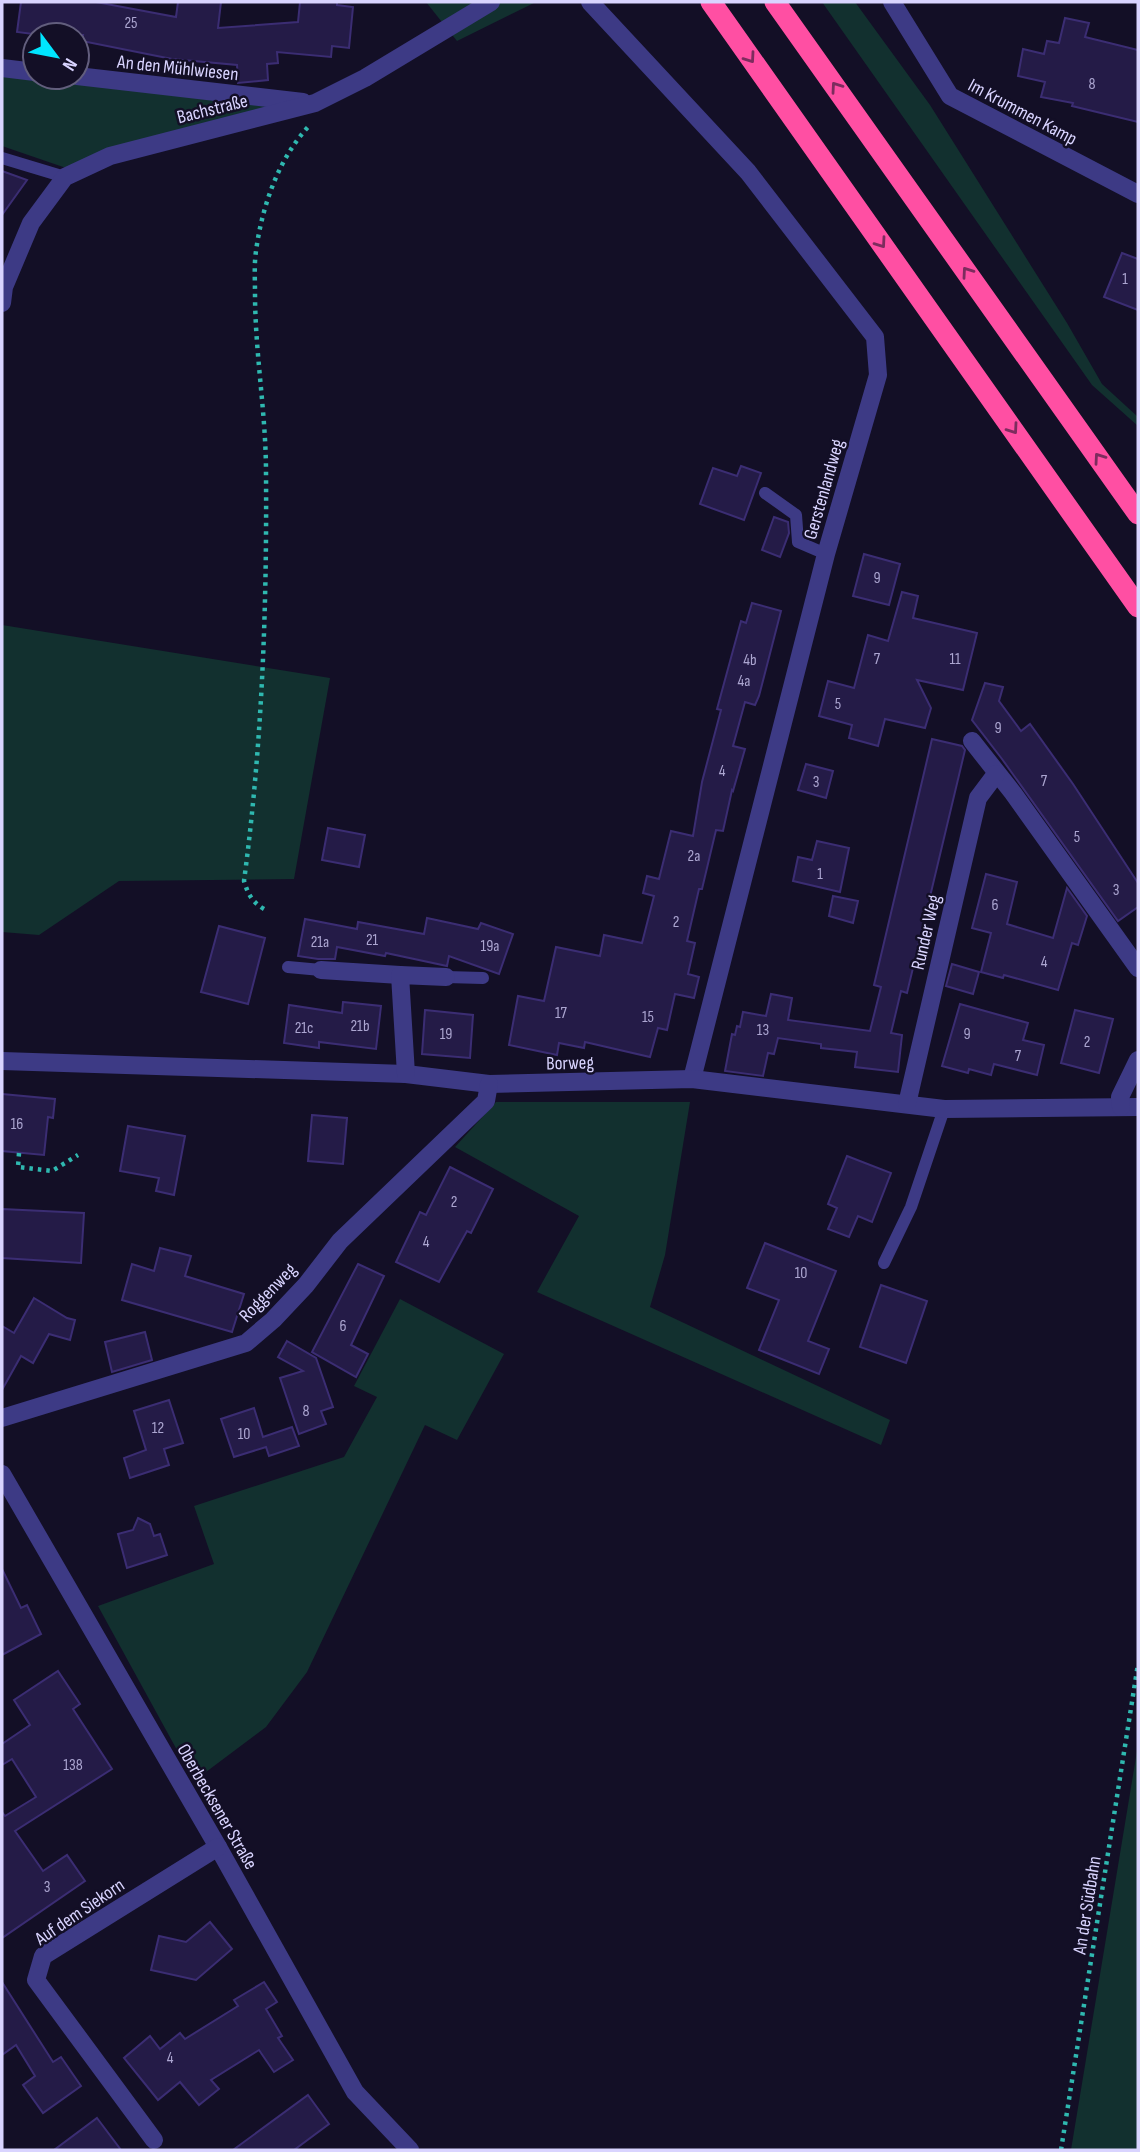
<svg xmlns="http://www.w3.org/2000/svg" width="1140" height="2152" font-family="'Sofia Sans Condensed',sans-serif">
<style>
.green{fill:#12302f}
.building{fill:#241b47;stroke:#3b2d73;stroke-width:2}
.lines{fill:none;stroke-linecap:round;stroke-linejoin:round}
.path{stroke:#2fb8b0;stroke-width:4.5;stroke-dasharray:3.5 5;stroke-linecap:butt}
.service{stroke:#3d3a85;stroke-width:12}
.minor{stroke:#3d3a85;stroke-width:18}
.motorway{stroke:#ff4fa3;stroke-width:21}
.oneway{stroke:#7d2c5e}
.labels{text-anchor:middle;stroke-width:5;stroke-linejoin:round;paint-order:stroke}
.number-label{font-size:16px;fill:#aca6d1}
.street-label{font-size:19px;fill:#d9d4ff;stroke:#130f26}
</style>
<rect width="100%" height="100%" fill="#130f26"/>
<!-- green -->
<g class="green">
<path d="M 426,2 L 536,2 L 457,41 Z"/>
<path d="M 822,2 L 855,2 L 930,105 L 1067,323 L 1102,384 L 1138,417 L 1138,426 L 1092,385 Z"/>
<path d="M 2,76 L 295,107 L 69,169 L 2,146 Z"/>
<path d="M 2,625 L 330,678 L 294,879 L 119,881 L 39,935 L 2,932 Z"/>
<path d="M 496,1102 L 690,1102 L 665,1255 L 650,1307 L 890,1420 L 881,1445 L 537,1292 L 579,1216 L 455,1147 Z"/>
<path d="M 400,1299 L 504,1354 L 457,1440 L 425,1425 L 307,1672 L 266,1727 L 194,1781 L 98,1606 L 214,1564 L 194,1506 L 344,1457 L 377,1397 L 354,1386 Z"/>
<path d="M 1138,1745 L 1138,2150 L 1071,2150 Z"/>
</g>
<!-- building -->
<g class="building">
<path d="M 21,2 L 96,2 L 176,17 L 178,2 L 221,2 L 218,28 L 298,22 L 300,2 L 337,2 L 337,5 L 353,7 L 349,48 L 332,46 L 331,57 L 277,52 L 278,63 L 267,64 L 268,80 L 238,83 L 237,65 L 172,59 L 82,41 L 83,35 L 41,35 L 17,32 Z"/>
<path d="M 1065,18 L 1089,23 L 1085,37 L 1138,50 L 1138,122 L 1072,106 L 1073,103 L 1041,97 L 1045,82 L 1018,76 L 1023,49 L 1044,54 L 1047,41 L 1059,43 Z"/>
<path d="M 2,171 L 27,180 L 2,215 Z"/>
<path d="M 1122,253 L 1138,259 L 1138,310 L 1104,297 Z"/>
<path d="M 741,466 L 761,473 L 744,520 L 700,504 L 713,468 L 737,476 Z"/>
<path d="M 774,517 L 788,522 L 789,533 L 780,557 L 762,550 Z"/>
<path d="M 864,554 L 900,564 L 889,605 L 853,596 Z"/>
<path d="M 902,592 L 918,596 L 913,618 L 977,633 L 963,690 L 917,680 L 931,708 L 925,728 L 885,719 L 878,746 L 849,738 L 852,725 L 819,716 L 828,681 L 854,688 L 868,635 L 888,641 Z"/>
<path d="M 752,603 L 781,611 L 759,696 L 755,705 L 745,702 L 733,746 L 745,749 L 733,791 L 732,790 L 723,831 L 716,830 L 702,889 L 699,889 L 687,941 L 695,943 L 688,974 L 699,977 L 694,998 L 675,994 L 667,1030 L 658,1028 L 650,1057 L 585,1042 L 584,1048 L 559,1043 L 557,1055 L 509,1045 L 518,996 L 544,1001 L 556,947 L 600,956 L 604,935 L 642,943 L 654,896 L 643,893 L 647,876 L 659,879 L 671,831 L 693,836 L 702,782 L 721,710 L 717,709 L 741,621 L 746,623 Z"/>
<path d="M 985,683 L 1003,687 L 999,701 L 1021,731 L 1030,724 L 1073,784 L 1138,883 L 1138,907 L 1118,921 L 1002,759 L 972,720 Z"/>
<path d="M 932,739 L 962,746 L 965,750 L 907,993 L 901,991 L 891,1033 L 902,1035 L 898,1072 L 855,1067 L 857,1052 L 821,1048 L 821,1044 L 778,1038 L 774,1054 L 768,1053 L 763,1076 L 725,1071 L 732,1034 L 735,1035 L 737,1026 L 740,1027 L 743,1012 L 766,1016 L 771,994 L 792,998 L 788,1020 L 870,1031 L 881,987 L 874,985 Z"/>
<path d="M 806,764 L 833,771 L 826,798 L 798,790 Z"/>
<path d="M 328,828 L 365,835 L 359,867 L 322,860 Z"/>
<path d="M 817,841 L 849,848 L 840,892 L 793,881 L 798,857 L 812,860 Z"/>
<path d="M 986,874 L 1017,882 L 1007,924 L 1053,938 L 1067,888 L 1087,916 L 1078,945 L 1072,943 L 1058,990 L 1004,975 L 1003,978 L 981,972 L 991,933 L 972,928 Z"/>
<path d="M 833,896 L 858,901 L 853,923 L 829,916 Z"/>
<path d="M 427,918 L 478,929 L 481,923 L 513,934 L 499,974 L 449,956 L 447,966 L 386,953 L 385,956 L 337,947 L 335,959 L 318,959 L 298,956 L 305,919 L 357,929 L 358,922 L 424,934 Z"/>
<path d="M 219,926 L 265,938 L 248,1004 L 201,992 Z"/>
<path d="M 952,964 L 979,972 L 973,994 L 946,986 Z"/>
<path d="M 343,1002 L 381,1006 L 376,1049 L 319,1042 L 319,1048 L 284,1043 L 289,1005 L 342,1013 Z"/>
<path d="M 960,1004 L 1028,1023 L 1023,1040 L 1044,1045 L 1037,1075 L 994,1064 L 991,1075 L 969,1069 L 968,1073 L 942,1066 Z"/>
<path d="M 425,1010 L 473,1015 L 470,1058 L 422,1054 Z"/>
<path d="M 1075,1010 L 1113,1019 L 1099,1073 L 1061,1063 Z"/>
<path d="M 2,1094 L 55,1099 L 53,1118 L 48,1117 L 44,1155 L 2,1151 Z"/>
<path d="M 312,1115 L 347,1118 L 343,1164 L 308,1161 Z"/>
<path d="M 128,1126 L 185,1136 L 174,1195 L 156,1191 L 159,1178 L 120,1171 Z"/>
<path d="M 847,1156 L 891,1173 L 872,1222 L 858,1216 L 849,1237 L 828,1229 L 837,1208 L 828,1204 Z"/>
<path d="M 450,1167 L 493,1189 L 471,1233 L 467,1231 L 439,1282 L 396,1262 L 420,1212 L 426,1215 Z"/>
<path d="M 2,1209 L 84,1213 L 81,1263 L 2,1258 Z"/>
<path d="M 765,1243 L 836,1271 L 808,1341 L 829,1349 L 819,1374 L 759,1350 L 779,1300 L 747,1288 Z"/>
<path d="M 160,1248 L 191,1256 L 185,1276 L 244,1294 L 232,1332 L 122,1300 L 132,1264 L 154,1271 Z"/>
<path d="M 358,1264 L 384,1276 L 351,1345 L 368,1354 L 356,1377 L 312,1352 Z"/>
<path d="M 881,1285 L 927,1301 L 906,1363 L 860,1347 Z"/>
<path d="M 34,1298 L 67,1318 L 75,1320 L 70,1340 L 49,1334 L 33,1363 L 21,1356 L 2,1390 L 2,1326 L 14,1333 Z"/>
<path d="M 145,1332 L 152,1360 L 112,1372 L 105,1342 Z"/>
<path d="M 287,1341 L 316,1358 L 333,1407 L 321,1411 L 326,1424 L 299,1434 L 280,1378 L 303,1371 L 278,1357 Z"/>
<path d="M 169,1400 L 183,1443 L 164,1449 L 169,1465 L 130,1478 L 124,1458 L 146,1450 L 134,1411 Z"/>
<path d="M 254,1408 L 263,1437 L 292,1427 L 299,1446 L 269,1456 L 266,1447 L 234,1457 L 221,1419 Z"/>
<path d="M 138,1518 L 150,1524 L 154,1536 L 160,1534 L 167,1555 L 127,1568 L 118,1534 L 133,1530 Z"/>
<path d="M 2,1569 L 21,1608 L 27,1605 L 41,1634 L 2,1655 Z"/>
<path d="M 58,1671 L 80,1704 L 73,1709 L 112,1769 L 15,1831 L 43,1871 L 67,1855 L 85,1881 L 2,1938 L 2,1812 L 5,1816 L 36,1797 L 12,1759 L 2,1765 L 2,1744 L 30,1725 L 14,1700 Z"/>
<path d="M 210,1922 L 232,1949 L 196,1980 L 151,1970 L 159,1936 L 186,1942 Z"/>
<path d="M 2,1982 L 53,2062 L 61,2057 L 81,2086 L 43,2113 L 23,2085 L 35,2076 L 16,2045 L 2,2055 Z"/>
<path d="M 264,1982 L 277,2002 L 266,2009 L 282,2036 L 278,2038 L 293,2060 L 274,2072 L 259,2050 L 211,2080 L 219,2089 L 199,2105 L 180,2082 L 158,2100 L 124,2058 L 150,2036 L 160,2049 L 180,2033 L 185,2039 L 238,2006 L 234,2000 Z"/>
<path d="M 308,2095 L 329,2124 L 294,2150 L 233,2150 Z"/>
<path d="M 97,2118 L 121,2150 L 54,2150 Z"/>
</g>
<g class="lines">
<!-- path -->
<g class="path">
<path d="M 264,909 C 252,902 248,894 244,881 C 262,746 267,609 266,473 C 266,413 255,353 255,293 C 255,280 254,265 256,251 C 262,207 278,159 309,126"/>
<path d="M 19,1153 L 18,1167 L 52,1171 L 78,1155"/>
<path d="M 1061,2150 L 1138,1664"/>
</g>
<!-- service -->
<g class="service">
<path d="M 2,158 L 65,177"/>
<path d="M 765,493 L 796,515 L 798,542 L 826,554"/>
<path d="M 288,967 L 321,970"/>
<path d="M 446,977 L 483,978"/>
<path d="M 884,1263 L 911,1207 L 944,1109"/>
</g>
<!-- minor -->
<g class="minor">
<path d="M 590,2 L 748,172 L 875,337 L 878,375 L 826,554 L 692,1079"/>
<path d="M 892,2 L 950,96 L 1138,194"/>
<path d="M 2,68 L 35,72"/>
<path d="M 77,76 L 303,102"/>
<path d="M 2,303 L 4,287 L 31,223 L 65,177 L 110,156 L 315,103 L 365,78 L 491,2"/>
<path d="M 972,741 L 1013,793 L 1138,968"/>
<path d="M 321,970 L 400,975"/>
<path d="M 2,1061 L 406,1074 L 489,1084 L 692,1079 L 944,1109 L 1138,1107"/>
<path d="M 406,1074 L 400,975 L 446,977"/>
<path d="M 907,1104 L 978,798 L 996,774"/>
<path d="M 1121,1107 L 1120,1097 L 1138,1060"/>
<path d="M 2,1418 L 246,1343 L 273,1320 L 306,1285 L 340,1241 L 486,1101 L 489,1084"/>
<path d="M 2,1474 L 218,1847 L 355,2092 L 410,2150"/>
<path d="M 154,2140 L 36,1980 L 43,1956 L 218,1847"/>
</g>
<!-- motorway -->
<g class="motorway">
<path d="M 711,2 L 1138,607"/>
<path d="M 775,2 L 1138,514"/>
</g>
</g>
<!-- one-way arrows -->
<defs><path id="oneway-chevron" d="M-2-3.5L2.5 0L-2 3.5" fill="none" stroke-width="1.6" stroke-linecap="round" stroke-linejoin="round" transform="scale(1.75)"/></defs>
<g class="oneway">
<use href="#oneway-chevron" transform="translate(750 58) rotate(55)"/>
<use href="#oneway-chevron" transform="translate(836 87) rotate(-125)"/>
<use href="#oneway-chevron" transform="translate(881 243) rotate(55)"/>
<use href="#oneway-chevron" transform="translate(967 272) rotate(-125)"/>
<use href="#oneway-chevron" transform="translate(1013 429) rotate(55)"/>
<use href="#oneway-chevron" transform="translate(1099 458) rotate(-125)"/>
</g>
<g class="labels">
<!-- number labels -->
<g class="number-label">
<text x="131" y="28">25</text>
<text x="1092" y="89">8</text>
<text x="1125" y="284">1</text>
<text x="877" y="583">9</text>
<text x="877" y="664">7</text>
<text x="955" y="664">11</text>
<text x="750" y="665">4b</text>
<text x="744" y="686">4a</text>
<text x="838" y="709">5</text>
<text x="998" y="733">9</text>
<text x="722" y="776">4</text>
<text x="1044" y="786">7</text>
<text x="816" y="787">3</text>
<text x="1077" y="842">5</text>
<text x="694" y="861">2a</text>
<text x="820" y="879">1</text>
<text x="1116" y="895">3</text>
<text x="995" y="910">6</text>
<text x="676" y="927">2</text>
<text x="372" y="945">21</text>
<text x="320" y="947">21a</text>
<text x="490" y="951">19a</text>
<text x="1044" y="967">4</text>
<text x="561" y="1018">17</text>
<text x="648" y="1022">15</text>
<text x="360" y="1031">21b</text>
<text x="304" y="1033">21c</text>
<text x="763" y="1035">13</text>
<text x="446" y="1039">19</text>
<text x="967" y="1039">9</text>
<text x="1087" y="1047">2</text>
<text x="1018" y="1061">7</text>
<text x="17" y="1129">16</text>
<text x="454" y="1207">2</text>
<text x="426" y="1247">4</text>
<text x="801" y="1278">10</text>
<text x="343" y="1331">6</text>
<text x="306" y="1416">8</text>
<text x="158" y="1433">12</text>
<text x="244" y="1439">10</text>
<text x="73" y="1770">138</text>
<text x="47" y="1892">3</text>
<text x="170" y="2063">4</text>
</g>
<!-- street labels -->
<g class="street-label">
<text transform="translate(178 67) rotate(6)" y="7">An den Mühlwiesen</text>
<text transform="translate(212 108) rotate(-14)" y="7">Bachstraße</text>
<text transform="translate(1023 111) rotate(28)" y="7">Im Krummen Kamp</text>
<text transform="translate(823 489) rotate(-74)" y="7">Gerstenlandweg</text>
<text transform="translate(925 932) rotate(-77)" y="7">Runder Weg</text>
<text transform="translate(570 1062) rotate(-1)" y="7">Borweg</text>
<text transform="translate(267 1292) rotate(-46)" y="7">Roggenweg</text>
<text transform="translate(218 1806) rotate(60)" y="7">Oberbecksener Straße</text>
<text transform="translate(1086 1905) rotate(-81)" y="7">An der Südbahn</text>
<text transform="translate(79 1911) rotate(-34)" y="7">Auf dem Siekorn</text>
</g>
</g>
<!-- border -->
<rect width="1140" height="2152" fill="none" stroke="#d9d4ff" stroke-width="7"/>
<!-- north arrow -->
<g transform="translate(56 56) rotate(122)"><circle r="33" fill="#130f26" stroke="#625e7d" stroke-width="2"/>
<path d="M0-5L12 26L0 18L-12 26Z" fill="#00e5ff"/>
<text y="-10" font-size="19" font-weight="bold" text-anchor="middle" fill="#d9d4ff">N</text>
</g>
</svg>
